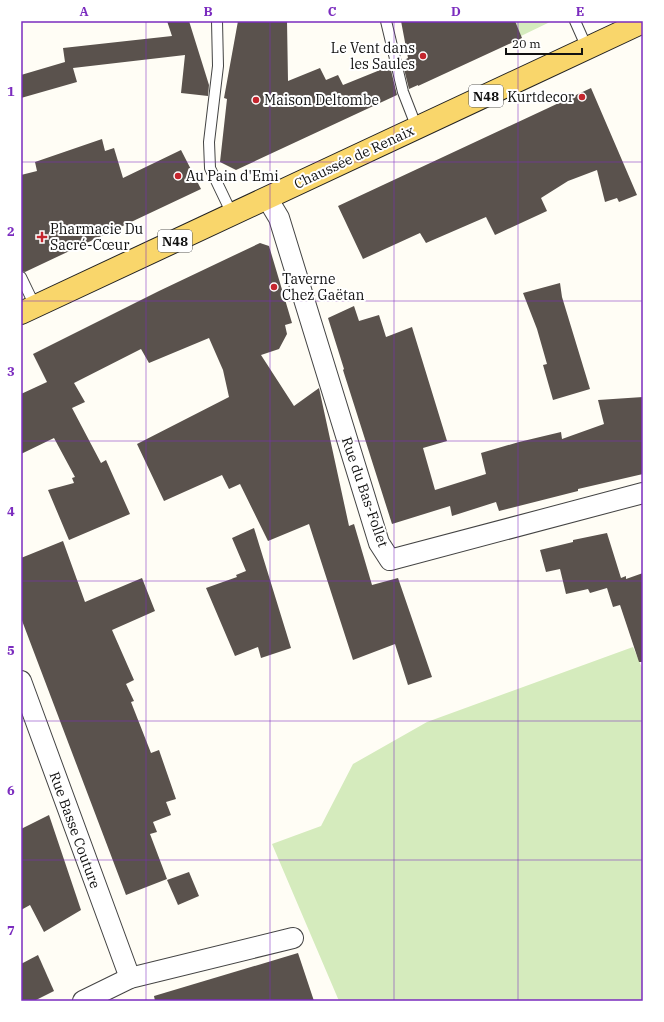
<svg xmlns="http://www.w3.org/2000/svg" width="664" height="1022" font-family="'IBM Plex Serif',serif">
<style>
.green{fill:#d5ebbd}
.building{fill:#5a524d}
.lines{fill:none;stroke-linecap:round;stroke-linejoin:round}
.service-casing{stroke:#444;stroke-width:12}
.minor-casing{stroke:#444;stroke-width:22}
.primary-casing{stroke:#222;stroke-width:24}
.service{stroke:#fff;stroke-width:10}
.minor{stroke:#fff;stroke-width:20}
.primary{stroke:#f9d66b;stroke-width:22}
.grid{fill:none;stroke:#7b2cbf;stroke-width:1;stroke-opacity:0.55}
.poi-dot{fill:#c4262e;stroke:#fff;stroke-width:1.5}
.labels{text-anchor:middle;stroke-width:4;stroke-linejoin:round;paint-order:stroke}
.shield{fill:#fff;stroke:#585858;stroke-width:1}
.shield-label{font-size:13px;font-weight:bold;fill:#111}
.poi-label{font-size:14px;fill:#111;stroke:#fff;text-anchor:start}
.street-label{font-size:14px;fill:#111;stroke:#fff}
.neatline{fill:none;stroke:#7b2cbf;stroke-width:1.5}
.grid-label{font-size:13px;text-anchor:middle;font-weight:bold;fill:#7b2cbf}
</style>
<rect width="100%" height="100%" fill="#fffdf5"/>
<!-- green -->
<g class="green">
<path d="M 515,21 L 552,21 L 521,36 Z"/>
<path d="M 633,647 L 643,670 L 643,1001 L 339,1001 L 272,844 L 321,826 L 353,764 L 427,722 Z"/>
</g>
<!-- building -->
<g class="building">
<path d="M 167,21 L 189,21 L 209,85 L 208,96 L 181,93 L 185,55 L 73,68 L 77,82 L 21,98 L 21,75 L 65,62 L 63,48 L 172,36 Z"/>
<path d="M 238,21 L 287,21 L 288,81 L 320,68 L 326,80 L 338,75 L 343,85 L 390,66 L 397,95 L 236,170 L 220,162 L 227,99 L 224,98 Z"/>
<path d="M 401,21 L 515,21 L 522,38 L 418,86 L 418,85 L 409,89 L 402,61 L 408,58 Z"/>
<path d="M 591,88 L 637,195 L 619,202 L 617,198 L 605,202 L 597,170 L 568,181 L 541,198 L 547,211 L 495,235 L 486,217 L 426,243 L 420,233 L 363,259 L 338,206 Z"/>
<path d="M 102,139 L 105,151 L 114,148 L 123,178 L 181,150 L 201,189 L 25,272 L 21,271 L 21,175 L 37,171 L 35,162 Z"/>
<path d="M 260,243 L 269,246 L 292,323 L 285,325 L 287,334 L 279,349 L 261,355 L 294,406 L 319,388 L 349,526 L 354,524 L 372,585 L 398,578 L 432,677 L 408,685 L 395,644 L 353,660 L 309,524 L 268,541 L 240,484 L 229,489 L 222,475 L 164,501 L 137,444 L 229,397 L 223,370 L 209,338 L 149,363 L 141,349 L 74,383 L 85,402 L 72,408 L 101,463 L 106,460 L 130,514 L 69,540 L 48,490 L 74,483 L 72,478 L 75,477 L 54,438 L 21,454 L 21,394 L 47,382 L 33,354 L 159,291 Z"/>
<path d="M 560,283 L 562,297 L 590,389 L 553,400 L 543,365 L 547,364 L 537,329 L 523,293 Z"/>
<path d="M 354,306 L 359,321 L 379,315 L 386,337 L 412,327 L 447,441 L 423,448 L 435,490 L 486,474 L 481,453 L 519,442 L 561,432 L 562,439 L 604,424 L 598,400 L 643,397 L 643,474 L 578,489 L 578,491 L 499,511 L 496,502 L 452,516 L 450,506 L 392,524 L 343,370 L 344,369 L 328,318 Z"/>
<path d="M 254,528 L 291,648 L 261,658 L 258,647 L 235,656 L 206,588 L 237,577 L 236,575 L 246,571 L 232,538 Z"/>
<path d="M 607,533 L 621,578 L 626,576 L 626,579 L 643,573 L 643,662 L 639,662 L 620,605 L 613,607 L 607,588 L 590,593 L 588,589 L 566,594 L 560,569 L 546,572 L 540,550 L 573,542 L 573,540 Z"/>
<path d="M 63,541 L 85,602 L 142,578 L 155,611 L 112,630 L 134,680 L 126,684 L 134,701 L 131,702 L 151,753 L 159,750 L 176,799 L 166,802 L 171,815 L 153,822 L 157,832 L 150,834 L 167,879 L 126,895 L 21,618 L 21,558 Z"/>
<path d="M 49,815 L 81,910 L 44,932 L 30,905 L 21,910 L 21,829 Z"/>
<path d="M 189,872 L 199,896 L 178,905 L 167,880 Z"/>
<path d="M 298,953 L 314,1001 L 155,1001 L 154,996 Z"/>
<path d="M 38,955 L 54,991 L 34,1001 L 21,1001 L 21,964 Z"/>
</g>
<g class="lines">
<!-- service casing -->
<g class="service-casing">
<g id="service">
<path d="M 217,21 L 218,66 L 209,142 L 210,168 L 232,214"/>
<path d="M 386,21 L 403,92 L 417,128"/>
<path d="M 575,21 L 587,48"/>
<path d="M 21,277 L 35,306"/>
</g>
</g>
<!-- minor casing -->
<g class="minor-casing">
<g id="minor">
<path d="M 267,198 L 279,218 L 379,543 L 390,560 L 643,493"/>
<path d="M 21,681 L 130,978"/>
<path d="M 83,1001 L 130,978 L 293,938"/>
</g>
</g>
<!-- primary casing -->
<g class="primary-casing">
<path id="primary" d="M 21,313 L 643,22"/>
</g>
<!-- service -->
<use href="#service" class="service"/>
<!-- minor -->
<use href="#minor" class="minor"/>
<!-- primary -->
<use href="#primary" class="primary"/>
</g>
<!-- grid -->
<path class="grid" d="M 146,21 L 146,1001M 270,21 L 270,1001M 394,21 L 394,1001M 518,21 L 518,1001M 21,162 L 643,162M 21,301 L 643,301M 21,441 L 643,441M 21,581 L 643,581M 21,721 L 643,721M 21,860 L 643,860"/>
<!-- markers -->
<g class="poi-dot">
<circle cx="423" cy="56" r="4"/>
<circle cx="582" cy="97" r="4"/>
<circle cx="256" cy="100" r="4"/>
<circle cx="178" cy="176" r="4"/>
<path d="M40 231h4v4h4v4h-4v4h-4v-4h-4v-4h4z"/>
<circle cx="274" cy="287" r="4"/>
</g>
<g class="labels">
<!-- shield labels -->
<g class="shield">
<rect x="469" y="85" width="34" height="22" rx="3"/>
<rect x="158" y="230" width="34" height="22" rx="3"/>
</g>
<g class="shield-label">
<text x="486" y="101">N48</text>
<text x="175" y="246">N48</text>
</g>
<!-- poi labels -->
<g class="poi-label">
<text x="415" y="53" text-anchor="end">Le Vent dans<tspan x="415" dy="16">les Saules</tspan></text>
<text x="574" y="102" text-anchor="end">Kurtdecor</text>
<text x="264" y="105">Maison Deltombe</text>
<text x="186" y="181">Au Pain d'Emi</text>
<text x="50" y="234">Pharmacie Du<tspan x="50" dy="16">Sacré-Cœur</tspan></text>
<text x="282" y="284">Taverne<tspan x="282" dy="16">Chez Gaëtan</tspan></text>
</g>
<!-- street labels -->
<g class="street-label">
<text transform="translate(354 157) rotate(-25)" y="5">Chaussée de Renaix</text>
<text transform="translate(365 492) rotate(71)" y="5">Rue du Bas-Follet</text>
<text transform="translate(75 830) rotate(70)" y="5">Rue Basse Couture</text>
</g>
</g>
<!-- border -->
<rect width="664" height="1022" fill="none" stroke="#ffffff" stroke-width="44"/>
<!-- scale -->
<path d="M506 48v6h76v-6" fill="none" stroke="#111111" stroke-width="2"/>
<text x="512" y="48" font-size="12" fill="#111111" stroke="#ffffff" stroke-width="3" paint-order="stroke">20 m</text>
<rect x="22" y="22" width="620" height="978" class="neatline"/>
<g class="grid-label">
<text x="84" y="16">A</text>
<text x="208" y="16">B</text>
<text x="332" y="16">C</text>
<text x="456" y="16">D</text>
<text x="580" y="16">E</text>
<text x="11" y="96">1</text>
<text x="11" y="236">2</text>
<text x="11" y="376">3</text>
<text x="11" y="516">4</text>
<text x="11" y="655">5</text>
<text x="11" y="795">6</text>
<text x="11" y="935">7</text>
</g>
</svg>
